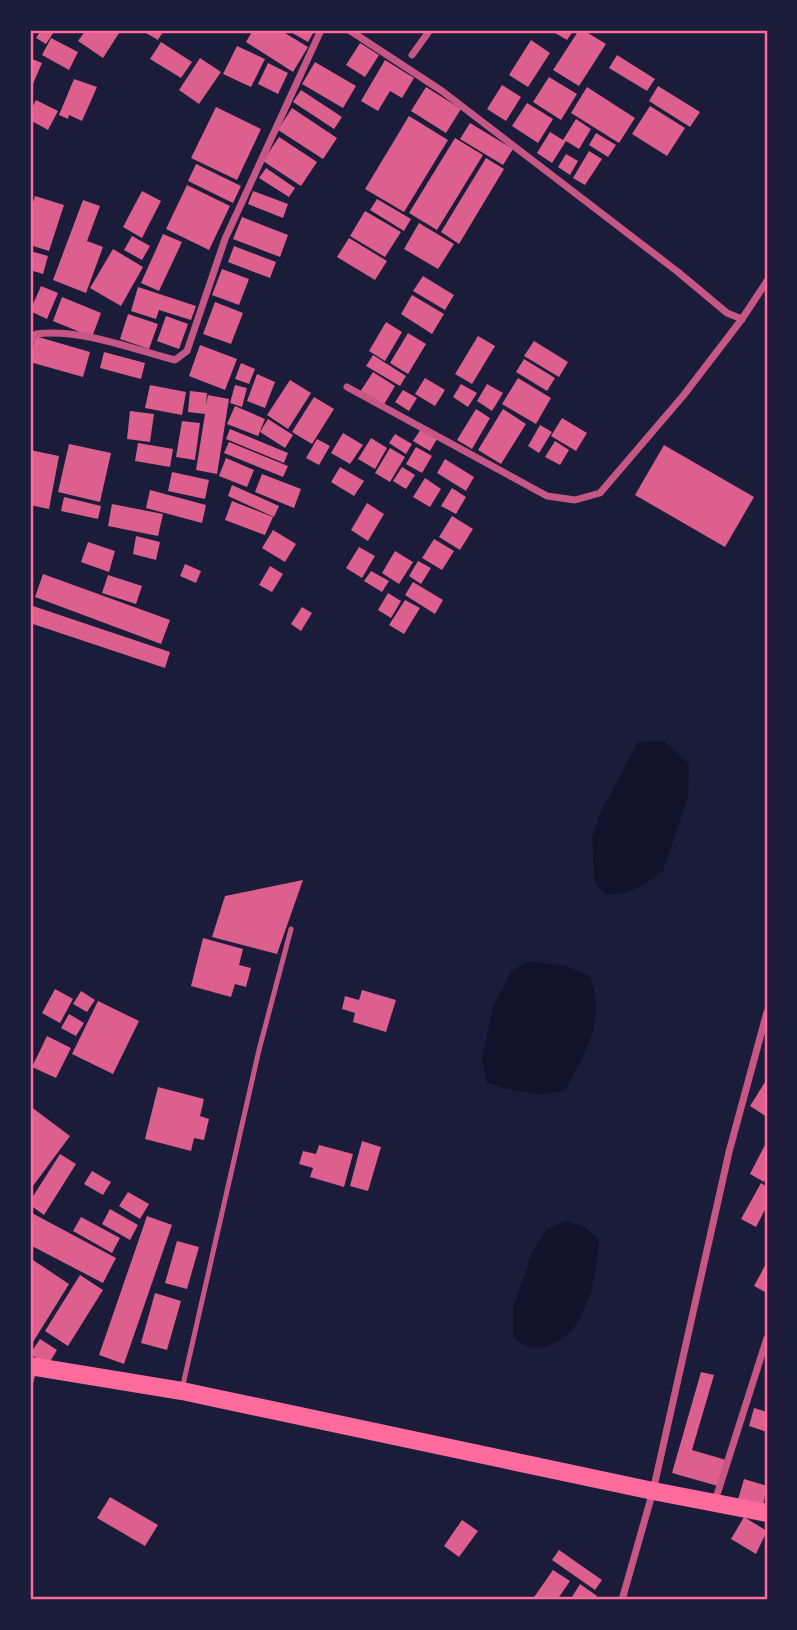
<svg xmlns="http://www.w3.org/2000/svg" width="797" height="1630" font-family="'Golos Text',sans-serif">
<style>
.water{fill:#12122b}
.building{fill:#dd5f8e}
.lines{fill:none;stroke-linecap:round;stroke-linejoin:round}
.service{stroke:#c65784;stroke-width:5}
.minor{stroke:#c65784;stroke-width:7}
.trunk{stroke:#ff6b9d;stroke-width:18}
.neatline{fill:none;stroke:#ff6b9d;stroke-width:2.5}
</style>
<rect width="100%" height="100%" fill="#1b1b3a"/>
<!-- water -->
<g class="water">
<path d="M 665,741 L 689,764 L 688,797 L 663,871 L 644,885 L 628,892 L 607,895 L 595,884 L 592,838 L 600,813 L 638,742 Z"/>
<path d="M 527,961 L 566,966 L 590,976 C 592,984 596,994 596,1003 C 597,1035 580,1065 564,1091 C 537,1097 513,1091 487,1083 L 482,1059 L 493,1007 L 511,972 Z"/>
<path d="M 566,1221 L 585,1227 L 599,1240 C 596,1277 588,1335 546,1346 C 530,1350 525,1347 513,1336 L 513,1308 L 533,1250 L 547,1229 Z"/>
</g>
<!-- building -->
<g class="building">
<path d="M 41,30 L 55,30 L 46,44 L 36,38 Z"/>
<path d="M 86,30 L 121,30 L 103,58 L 78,41 Z"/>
<path d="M 141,30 L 164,30 L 158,40 Z"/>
<path d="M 253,30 L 280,30 L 308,47 L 293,72 L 246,42 Z"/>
<path d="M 287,30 L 315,30 L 308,42 Z"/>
<path d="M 550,30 L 574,30 L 567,40 Z"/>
<path d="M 579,30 L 583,30 L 606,44 L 579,86 L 553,70 Z"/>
<path d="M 51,38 L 78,52 L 69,70 L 42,55 Z"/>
<path d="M 531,40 L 550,53 L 528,87 L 509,75 Z"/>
<path d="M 161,42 L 192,62 L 181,78 L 150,59 Z"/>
<path d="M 360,43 L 379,55 L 365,77 L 346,65 Z"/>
<path d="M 237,46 L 265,59 L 251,87 L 223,74 Z"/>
<path d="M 617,55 L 655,79 L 647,91 L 609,68 Z"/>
<path d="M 30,58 L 42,63 L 32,86 L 30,85 Z"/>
<path d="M 200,58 L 221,72 L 199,104 L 179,90 Z"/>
<path d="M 385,60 L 414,78 L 402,98 L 390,91 L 378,111 L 361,101 Z"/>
<path d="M 315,62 L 356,86 L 343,108 L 302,84 Z"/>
<path d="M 268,63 L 288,73 L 278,94 L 258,84 Z"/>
<path d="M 549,77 L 577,94 L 561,120 L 533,102 Z"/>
<path d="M 74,79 L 97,87 L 82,121 L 69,115 L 68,119 L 59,115 Z"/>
<path d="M 502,85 L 521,97 L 506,121 L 487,109 Z"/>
<path d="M 658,86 L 700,112 L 690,127 L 649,101 Z"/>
<path d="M 426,87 L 461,109 L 446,133 L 411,111 Z"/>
<path d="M 587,87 L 635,118 L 619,143 L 571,113 Z"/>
<path d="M 301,90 L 342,117 L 334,129 L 293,102 Z"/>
<path d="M 36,100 L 58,111 L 48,130 L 30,120 L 30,112 Z"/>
<path d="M 527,103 L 553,119 L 538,143 L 512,126 Z"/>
<path d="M 650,106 L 685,128 L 667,156 L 632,134 Z"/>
<path d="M 216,107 L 261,129 L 237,180 L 191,158 Z"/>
<path d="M 292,108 L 337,138 L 323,159 L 278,130 Z"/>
<path d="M 409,116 L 448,140 L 404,212 L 365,189 Z"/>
<path d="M 576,119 L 591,129 L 579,149 L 566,141 L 552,163 L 537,153 L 550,132 L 563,140 Z"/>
<path d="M 470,123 L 513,149 L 503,165 L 460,139 Z"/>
<path d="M 596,133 L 616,145 L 608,157 L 589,145 Z"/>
<path d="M 279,137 L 317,162 L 301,186 L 263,161 Z"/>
<path d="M 455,138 L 483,155 L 437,230 L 409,213 Z"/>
<path d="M 589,151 L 602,159 L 585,185 L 573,178 Z"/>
<path d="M 566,154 L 578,161 L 570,175 L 558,167 Z"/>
<path d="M 486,158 L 504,169 L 459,244 L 441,232 Z"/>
<path d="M 196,164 L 241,186 L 233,203 L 188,181 Z"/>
<path d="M 266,168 L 295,188 L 289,197 L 259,178 Z"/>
<path d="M 187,185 L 230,206 L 209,250 L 166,229 Z"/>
<path d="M 142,191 L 161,201 L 142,238 L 123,227 Z"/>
<path d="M 253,191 L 288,204 L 283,218 L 248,204 Z"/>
<path d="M 35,196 L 64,205 L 49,251 L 30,245 L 30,213 Z"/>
<path d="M 377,199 L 411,219 L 404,231 L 370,210 Z"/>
<path d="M 83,200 L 100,206 L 87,241 L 103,247 L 86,293 L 53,280 Z"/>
<path d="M 365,211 L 401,232 L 385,257 L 350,236 Z"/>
<path d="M 242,217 L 288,235 L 280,257 L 233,239 Z"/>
<path d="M 419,223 L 454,244 L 438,269 L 404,249 Z"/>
<path d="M 163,234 L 182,242 L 159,291 L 141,283 Z"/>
<path d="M 132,236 L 150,246 L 142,260 L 124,250 Z"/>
<path d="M 349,238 L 387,261 L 375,280 L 337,257 Z"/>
<path d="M 234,246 L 276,262 L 270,278 L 228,262 Z"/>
<path d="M 113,249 L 143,267 L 121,306 L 90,288 Z"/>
<path d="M 30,251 L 48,256 L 43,274 L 30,270 Z"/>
<path d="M 222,269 L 249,279 L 239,305 L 212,295 Z"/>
<path d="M 423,276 L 454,295 L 445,310 L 413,291 Z"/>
<path d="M 41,286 L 58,293 L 47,319 L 30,311 Z"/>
<path d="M 138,287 L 196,306 L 191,320 L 159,310 L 156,319 L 131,311 Z"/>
<path d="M 412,295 L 444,314 L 432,334 L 401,314 Z"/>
<path d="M 62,297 L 101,313 L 92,337 L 53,321 Z"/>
<path d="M 215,302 L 243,313 L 231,344 L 203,334 Z"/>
<path d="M 128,314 L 158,324 L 149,349 L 120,339 Z"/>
<path d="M 166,316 L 188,324 L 179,349 L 157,341 Z"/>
<path d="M 386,322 L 402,332 L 385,361 L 369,351 Z"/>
<path d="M 408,333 L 426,344 L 408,374 L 390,363 Z"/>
<path d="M 35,336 L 90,352 L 83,377 L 30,362 Z"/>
<path d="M 478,336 L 495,346 L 472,384 L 455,374 Z"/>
<path d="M 534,341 L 568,362 L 559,377 L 524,356 Z"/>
<path d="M 200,345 L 237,359 L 225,390 L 189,376 Z"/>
<path d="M 104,352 L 145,363 L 141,379 L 100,368 Z"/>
<path d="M 373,355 L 406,376 L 400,386 L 366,366 Z"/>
<path d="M 524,359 L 555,378 L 547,391 L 516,372 Z"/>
<path d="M 241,363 L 255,369 L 249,384 L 235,379 Z"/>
<path d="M 373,372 L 395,386 L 383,406 L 360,392 Z"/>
<path d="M 257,374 L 275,382 L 265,408 L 247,401 Z"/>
<path d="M 425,378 L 445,390 L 435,406 L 415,394 Z"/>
<path d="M 518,378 L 551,398 L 536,424 L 502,404 Z"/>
<path d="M 290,380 L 311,393 L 288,429 L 267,415 Z"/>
<path d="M 461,384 L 477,393 L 468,407 L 453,397 Z"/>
<path d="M 487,384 L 503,393 L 492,411 L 477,401 Z"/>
<path d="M 150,385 L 186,392 L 182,415 L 145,408 Z"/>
<path d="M 235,385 L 247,388 L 242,407 L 230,403 Z"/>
<path d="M 403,390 L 417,398 L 409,411 L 395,402 Z"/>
<path d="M 190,391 L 207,393 L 206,405 L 208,395 L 229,399 L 217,474 L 196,470 L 205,414 L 188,412 Z"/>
<path d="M 314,397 L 334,409 L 312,444 L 292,432 Z"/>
<path d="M 235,406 L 265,419 L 258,436 L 227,424 Z"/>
<path d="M 476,409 L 490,418 L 472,449 L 457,440 Z"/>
<path d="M 503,409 L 526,424 L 501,464 L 478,450 Z"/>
<path d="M 130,411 L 154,414 L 150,442 L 127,439 Z"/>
<path d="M 562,418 L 587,433 L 576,451 L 551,436 Z"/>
<path d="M 268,419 L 293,435 L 285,448 L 260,432 Z"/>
<path d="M 182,421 L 200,423 L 195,460 L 176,457 Z"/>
<path d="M 540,425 L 552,432 L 539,453 L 528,446 Z"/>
<path d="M 230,429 L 288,453 L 284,463 L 226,439 Z"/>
<path d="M 421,429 L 437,439 L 430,451 L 413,441 Z"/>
<path d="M 343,433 L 363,445 L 350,464 L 331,453 Z"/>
<path d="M 395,434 L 412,444 L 406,454 L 389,443 Z"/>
<path d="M 371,438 L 387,448 L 375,469 L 358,459 Z"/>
<path d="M 317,439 L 330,446 L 319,465 L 306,458 Z"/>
<path d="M 555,441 L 569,450 L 560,465 L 545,457 Z"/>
<path d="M 229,442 L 288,466 L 283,477 L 224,453 Z"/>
<path d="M 138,443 L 173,449 L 170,467 L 135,461 Z"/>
<path d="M 69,444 L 111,453 L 100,502 L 58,492 Z"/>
<path d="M 664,445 L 754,497 L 725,547 L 635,495 Z"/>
<path d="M 416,447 L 432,456 L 422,473 L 406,464 Z"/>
<path d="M 390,448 L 405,457 L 390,482 L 375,473 Z"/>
<path d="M 30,450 L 59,456 L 49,509 L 30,505 Z"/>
<path d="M 226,458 L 254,470 L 247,487 L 219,476 Z"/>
<path d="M 445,459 L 474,477 L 466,491 L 437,473 Z"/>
<path d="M 340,467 L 364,481 L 354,496 L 331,482 Z"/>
<path d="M 402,467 L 415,475 L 406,489 L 393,481 Z"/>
<path d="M 172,472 L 209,480 L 205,499 L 168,491 Z"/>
<path d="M 262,474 L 301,489 L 294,508 L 255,492 Z"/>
<path d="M 425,478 L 441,489 L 430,507 L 413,497 Z"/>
<path d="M 232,485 L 279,506 L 274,517 L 228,496 Z"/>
<path d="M 452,488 L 466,497 L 456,514 L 441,506 Z"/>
<path d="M 150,490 L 206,505 L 202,523 L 146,508 Z"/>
<path d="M 64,497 L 101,506 L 98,519 L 61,511 Z"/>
<path d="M 232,501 L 273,517 L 265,535 L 225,520 Z"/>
<path d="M 367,503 L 384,514 L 368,541 L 351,530 Z"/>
<path d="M 112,504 L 163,514 L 158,536 L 108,526 Z"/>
<path d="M 452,516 L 473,529 L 460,550 L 439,537 Z"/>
<path d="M 273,530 L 296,544 L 285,562 L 262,548 Z"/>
<path d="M 136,536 L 160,542 L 156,560 L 133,554 Z"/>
<path d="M 434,539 L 454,551 L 442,570 L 422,558 Z"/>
<path d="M 88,542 L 115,551 L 109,572 L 81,562 Z"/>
<path d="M 359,547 L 375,556 L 362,578 L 346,568 Z"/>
<path d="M 395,551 L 413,562 L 399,584 L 382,573 Z"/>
<path d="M 418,561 L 431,568 L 421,584 L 409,576 Z"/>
<path d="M 185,564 L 201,571 L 196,583 L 180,576 Z"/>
<path d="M 270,566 L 283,574 L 272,592 L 259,585 Z"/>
<path d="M 371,571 L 389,581 L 382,592 L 364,581 Z"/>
<path d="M 43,574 L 170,620 L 161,644 L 35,597 Z"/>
<path d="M 108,575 L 142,586 L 136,604 L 102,593 Z"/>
<path d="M 413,582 L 443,600 L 435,614 L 405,595 Z"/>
<path d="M 388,593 L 401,601 L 391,618 L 378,610 Z"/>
<path d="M 405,600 L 420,608 L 404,634 L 389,625 Z"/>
<path d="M 30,605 L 170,652 L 165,668 L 30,623 Z"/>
<path d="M 302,607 L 312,613 L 301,631 L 291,624 Z"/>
<path d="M 303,880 L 277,954 L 212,937 L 225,896 Z"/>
<path d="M 203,938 L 243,949 L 239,965 L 251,968 L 246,987 L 235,984 L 231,997 L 191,986 Z"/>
<path d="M 55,989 L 73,999 L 60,1023 L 42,1013 Z"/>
<path d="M 362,990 L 396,1000 L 386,1032 L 353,1022 L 355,1013 L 342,1009 L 345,996 L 359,1000 Z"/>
<path d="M 81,991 L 95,1000 L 87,1012 L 73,1004 Z"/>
<path d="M 98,1001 L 139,1021 L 113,1074 L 72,1054 Z"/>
<path d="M 69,1014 L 84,1023 L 76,1036 L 61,1028 Z"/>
<path d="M 47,1036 L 71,1048 L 56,1078 L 32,1067 Z"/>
<path d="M 767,1079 L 767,1117 L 750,1106 Z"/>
<path d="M 158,1087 L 204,1099 L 200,1116 L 209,1119 L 204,1140 L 194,1138 L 191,1151 L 145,1139 Z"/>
<path d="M 30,1106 L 70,1136 L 30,1190 Z"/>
<path d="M 362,1141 L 381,1147 L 368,1191 L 350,1186 Z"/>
<path d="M 767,1141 L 767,1176 L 764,1182 L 750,1174 Z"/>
<path d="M 319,1145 L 353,1154 L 344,1187 L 310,1177 L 313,1168 L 299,1164 L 303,1151 L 316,1154 Z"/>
<path d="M 60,1154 L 76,1164 L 44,1215 L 30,1205 L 30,1201 Z"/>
<path d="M 92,1171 L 111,1182 L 103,1195 L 84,1184 Z"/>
<path d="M 761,1183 L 767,1187 L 767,1206 L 756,1227 L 741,1219 Z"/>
<path d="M 128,1192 L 149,1204 L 140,1219 L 119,1206 Z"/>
<path d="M 110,1209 L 138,1225 L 130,1240 L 102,1224 Z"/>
<path d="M 30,1212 L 116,1258 L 103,1283 L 30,1245 Z"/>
<path d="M 147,1216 L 172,1225 L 124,1364 L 99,1355 Z"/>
<path d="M 81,1217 L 120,1238 L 112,1253 L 73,1231 Z"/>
<path d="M 177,1241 L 199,1247 L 187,1289 L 165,1283 Z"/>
<path d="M 30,1258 L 69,1284 L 30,1347 Z"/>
<path d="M 767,1262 L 767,1293 L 754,1286 Z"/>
<path d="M 80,1275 L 103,1290 L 68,1346 L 45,1331 Z"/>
<path d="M 155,1293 L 181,1301 L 167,1350 L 141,1343 Z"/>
<path d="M 40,1339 L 57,1350 L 48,1365 L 30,1354 Z"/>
<path d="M 701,1372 L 714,1375 L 692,1450 L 726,1460 L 718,1486 L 672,1473 Z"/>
<path d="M 754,1408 L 767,1412 L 767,1432 L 749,1426 Z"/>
<path d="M 744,1479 L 767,1486 L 762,1510 L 737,1503 Z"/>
<path d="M 110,1497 L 158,1525 L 145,1546 L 97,1518 Z"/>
<path d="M 744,1517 L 767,1531 L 756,1554 L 731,1539 Z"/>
<path d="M 462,1520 L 478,1531 L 459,1557 L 444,1546 Z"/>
<path d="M 559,1550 L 602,1580 L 595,1590 L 552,1560 Z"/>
<path d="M 553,1570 L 570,1581 L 557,1600 L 532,1600 Z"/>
<path d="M 580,1584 L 597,1596 L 595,1600 L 570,1600 Z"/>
</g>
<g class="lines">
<!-- service -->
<path class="service" d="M 182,1389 L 259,1050 L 291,929"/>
<!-- minor -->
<g class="minor">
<path d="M 349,30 L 442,91 L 678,272 L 727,313 L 742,319"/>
<path d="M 412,55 L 430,30"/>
<path d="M 30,341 L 36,334 C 79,328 132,349 175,360 L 187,351 L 225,239 L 321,30"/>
<path d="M 347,387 L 547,496 L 575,500 L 600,493 L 683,396 L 742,319 L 767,281"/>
<path d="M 30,1381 L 34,1368"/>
<path d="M 715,1501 L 767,1338"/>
<path d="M 622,1600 L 653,1491 L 729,1152 L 767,1012"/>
</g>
<!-- trunk -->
<path class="trunk" d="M 30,1366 L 182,1391 L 653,1491 L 767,1513"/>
</g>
<!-- border -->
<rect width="797" height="1630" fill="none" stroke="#1b1b3a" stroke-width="63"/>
<rect x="32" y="32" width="734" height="1566" class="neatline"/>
</svg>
